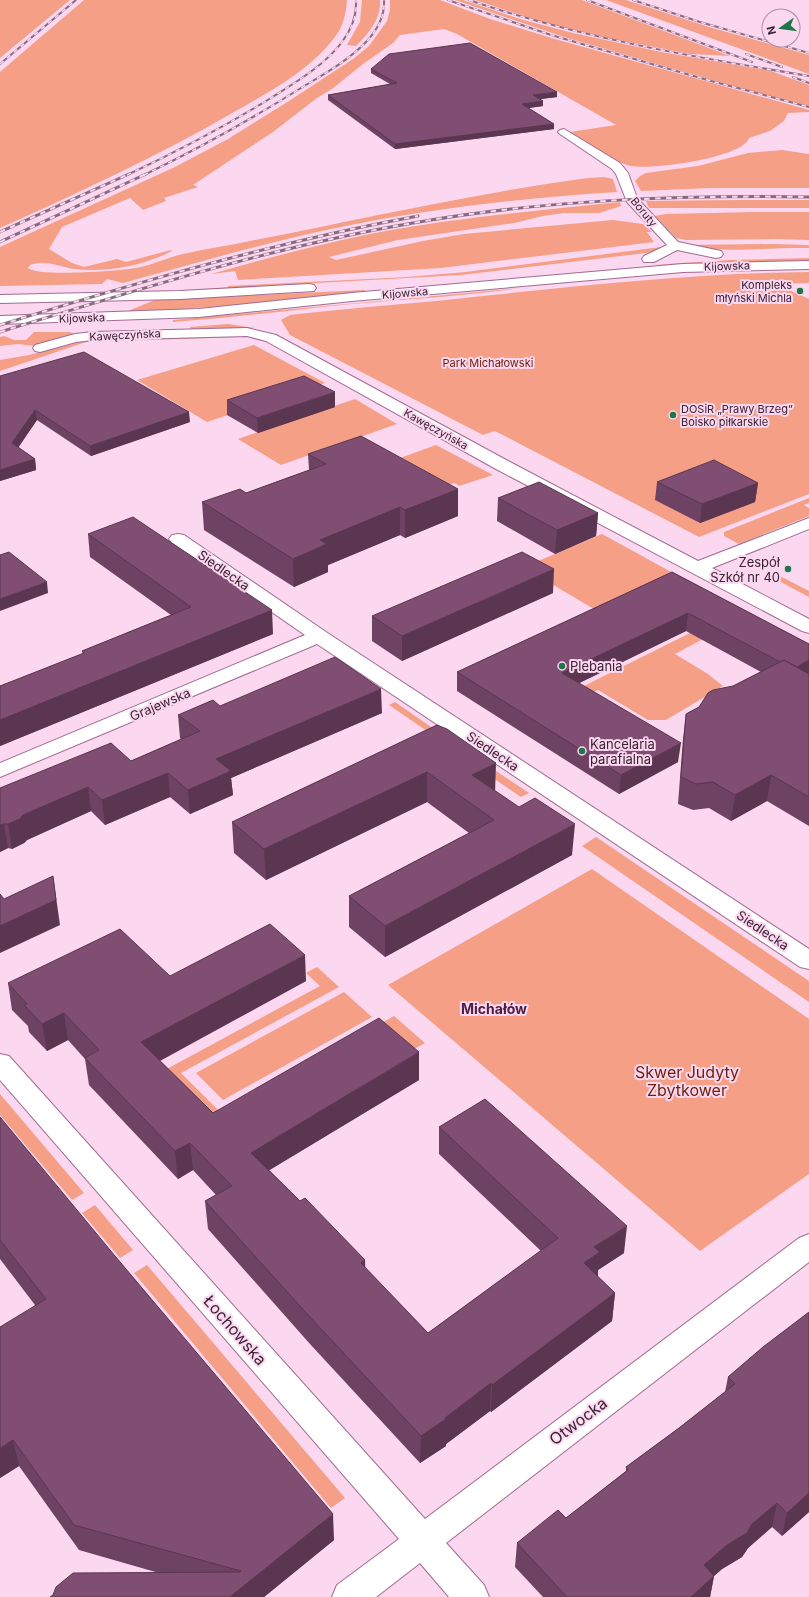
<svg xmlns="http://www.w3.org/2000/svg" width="809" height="1597" font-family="Inter,sans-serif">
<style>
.green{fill:#f59f87}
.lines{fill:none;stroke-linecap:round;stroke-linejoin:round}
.minor-casing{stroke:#a06b92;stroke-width:2}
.tertiary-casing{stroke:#a06b92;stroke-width:2}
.minor{fill:#fff;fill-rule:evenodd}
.tertiary{fill:#fff;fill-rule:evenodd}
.rail-far1-casing{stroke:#876b7f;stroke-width:2}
.rail-casing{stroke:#876b7f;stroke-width:3}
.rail-far1{stroke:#fbd7f0;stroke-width:1.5;stroke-dasharray:4.5;stroke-linecap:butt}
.rail{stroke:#fbd7f0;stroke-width:2;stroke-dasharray:5.5;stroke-linecap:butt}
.wall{fill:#6e4263}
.shaded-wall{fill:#5a3650}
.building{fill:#804d73;stroke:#5a3650}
.poi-dot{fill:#1d764a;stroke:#fbd7f0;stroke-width:1.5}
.labels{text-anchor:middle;stroke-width:4;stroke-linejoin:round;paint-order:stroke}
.far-street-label{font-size:11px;fill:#392333;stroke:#fbd7f0}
.far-poi-label{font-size:11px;fill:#392333;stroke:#fbd7f0;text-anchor:end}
.far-park-label{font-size:11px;fill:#6b1f08;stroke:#fbd7f0}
.poi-label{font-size:13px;fill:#392333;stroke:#fbd7f0;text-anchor:start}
.street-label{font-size:13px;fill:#392333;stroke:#fbd7f0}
.neighbourhood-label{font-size:14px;font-weight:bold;fill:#4d1f43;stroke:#fbd7f0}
.near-park-label{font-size:16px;fill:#6b1f08;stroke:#fbd7f0}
.near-street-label{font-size:16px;fill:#392333;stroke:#fbd7f0}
</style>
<rect width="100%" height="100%" fill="#fbd7f0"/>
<!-- green -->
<g class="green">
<path d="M 0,0 L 70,0 L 0,58 Z"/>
<path d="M 84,0 L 347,0 C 346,12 344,24 337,34 C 313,69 269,92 234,112 C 158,156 80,192 0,228 L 0,72 Z"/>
<path d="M 362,0 L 380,0 C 381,19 369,33 356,46 L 347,45 L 360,22 Z"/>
<path d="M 390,0 L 440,0 L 490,19 L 555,39 L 809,110 L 809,112 L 788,113 L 784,121 L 770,131 L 749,138 C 743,158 651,170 631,166 C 615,163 586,141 570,132 L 616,125 L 457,34 L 444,29 L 400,35 L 393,43 L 363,64 L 332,89 L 317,98 L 273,132 L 193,185 L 198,187 L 164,198 L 166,201 L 143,210 L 130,198 L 62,227 L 49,249 L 72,263 L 84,267 L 117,259 L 126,262 L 171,250 L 172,251 C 143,266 105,273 73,269 C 57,266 46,260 30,265 L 28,268 C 37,277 120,271 136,268 C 154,265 170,256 188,253 C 208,248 229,246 250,241 C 363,219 475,193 588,178 L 604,177 L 613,179 L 617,192 C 521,198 425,209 331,229 C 261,244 192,264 123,283 L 107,279 L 102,284 L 0,286 L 0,247 L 175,167 L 228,139 L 289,101 L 353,59 L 369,46 L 387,21 L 390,10 Z"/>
<path d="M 455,0 L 463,0 L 520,19 L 573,33 L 661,52 L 771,71 L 809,85 L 809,106 L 743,89 L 561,36 Z"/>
<path d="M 475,0 L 582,0 L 730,56 L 690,54 L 613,39 L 542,22 Z"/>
<path d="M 606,0 L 626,0 L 709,27 L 809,55 L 809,74 Z"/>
<path d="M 782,150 L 809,154 L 809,188 L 711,188 L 641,191 L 635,181 L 640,176 L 646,173 L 698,166 L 748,153 Z"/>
<path d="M 738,200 L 809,200 L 809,208 L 649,208 L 646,201 Z"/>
<path d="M 620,202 L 621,206 L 599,213 L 564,213 L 543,216 L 514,223 L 398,240 L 329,257 L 336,260 L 423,241 L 464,234 L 613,220 L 643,224 L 652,232 L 647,232 L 654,242 L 441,268 L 238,280 L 235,271 L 211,274 C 264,259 316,245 370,234 C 452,218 536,211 620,202 Z"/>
<path d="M 754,212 L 809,212 L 809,240 L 777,239 L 686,240 L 676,238 L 655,216 L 666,214 Z"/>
<path d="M 773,244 L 809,245 L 809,248 C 768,247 725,254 685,245 Z"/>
<path d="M 661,247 L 658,250 L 646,253 L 461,275 L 228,288 L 228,286 L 407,277 L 466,272 Z"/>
<path d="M 809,258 L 809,261 L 652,265 L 730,260 Z"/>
<path d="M 809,272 L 809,283 L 775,284 L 809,299 L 809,494 L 699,537 L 495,431 L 483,435 L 290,335 L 281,320 L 290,315 C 357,307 425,303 492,295 C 598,284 703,273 809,272 Z"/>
<path d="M 520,288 C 464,296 407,299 351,304 C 291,310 232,318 173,322 L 173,320 Z"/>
<path d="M 364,290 L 365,291 L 224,306 L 123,313 L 155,300 Z"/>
<path d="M 228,324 L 255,328 L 191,329 L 190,327 Z"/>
<path d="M 34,332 L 70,332 L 74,334 L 35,346 L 18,344 L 0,346 L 0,337 L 4,336 L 14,340 L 26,340 Z"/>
<path d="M 237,336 L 240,337 L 86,342 L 0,371 L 0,360 L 29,355 L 89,340 Z"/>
<path d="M 254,345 L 325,383 L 207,422 L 137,380 Z"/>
<path d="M 355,399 L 397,424 L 281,465 L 238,439 Z"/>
<path d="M 436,445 L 493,475 L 459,486 L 455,483 L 449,485 L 331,483 Z"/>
<path d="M 809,498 L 809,503 L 804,505 L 809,508 L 809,516 L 739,544 L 724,536 L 724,532 Z"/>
<path d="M 602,534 L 673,573 L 594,609 L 538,576 L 510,573 Z"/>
<path d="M 772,572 L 809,591 L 809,597 L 777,580 Z"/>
<path d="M 694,631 L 705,638 L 675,654 L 708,674 L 723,686 L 666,720 L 648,720 L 598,690 L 579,699 L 570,693 Z"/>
<path d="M 395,702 L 444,736 L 437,738 L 389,705 Z"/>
<path d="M 454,743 L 529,793 L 521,797 L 447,747 Z"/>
<path d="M 596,837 L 809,981 L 809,1002 L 582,846 Z"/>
<path d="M 592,869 L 809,1019 L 809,1174 L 700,1251 L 388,985 Z"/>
<path d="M 317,967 L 339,987 L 181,1073 L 221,1113 L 394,1016 L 425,1043 L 404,1055 L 220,1125 L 165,1070 L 320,986 L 306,973 Z"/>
<path d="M 344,992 L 372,1017 L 223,1100 L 196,1073 Z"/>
<path d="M 0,1094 L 84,1193 L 72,1200 L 0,1115 Z"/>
<path d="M 95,1205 L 133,1250 L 120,1258 L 82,1213 Z"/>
<path d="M 147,1265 L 345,1498 L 331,1508 L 134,1273 Z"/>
</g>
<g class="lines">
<!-- minor casing -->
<g class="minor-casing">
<g id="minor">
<path d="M 564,129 L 620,163 L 628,173 L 637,198 L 678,242 L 721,251 L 723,254 L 721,257 L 716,258 L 677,250 L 654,262 L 644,262 L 642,259 L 644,256 L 667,245 L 627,202 L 616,174 L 612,169 L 560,134 L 558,132 L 560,130 Z"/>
<path d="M 247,328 L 276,335 L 508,461 L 698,561 L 809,518 L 809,529 L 712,568 L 809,619 L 809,633 L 802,631 L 496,469 L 266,341 L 247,336 L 93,340 L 76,342 L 40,352 L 35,351 L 33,348 L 35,345 L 75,334 L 93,332 Z"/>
<path d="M 178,534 L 184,535 L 326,632 L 809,949 L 809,969 L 800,967 L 317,644 L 0,777 L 0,763 L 305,635 L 172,543 L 169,539 L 172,535 Z"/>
<path d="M 0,1054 L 9,1056 L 425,1519 L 799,1238 L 809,1234 L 809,1262 L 446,1543 L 484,1585 L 489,1597 L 449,1597 L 420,1563 L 376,1597 L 332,1597 L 337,1585 L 399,1539 L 0,1080 Z"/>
</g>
</g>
<!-- tertiary casing -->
<g class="tertiary-casing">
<g id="tertiary">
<path d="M 809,261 L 809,269 L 683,272 L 352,301 L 199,317 L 0,324 L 0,316 L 199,309 L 352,293 L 683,264 Z"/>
<path d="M 309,284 L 314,285 L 316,288 L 314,291 L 180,299 L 0,303 L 0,295 L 180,291 Z"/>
</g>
</g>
<!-- minor -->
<use href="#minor" class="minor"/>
<!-- tertiary -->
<use href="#tertiary" class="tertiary"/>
<!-- rail-far1 casing -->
<g class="rail-far1-casing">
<g id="rail-far1">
<path d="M 448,0 L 551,35 L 711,81 L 809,107"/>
<path d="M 469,0 C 580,38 694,57 809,76"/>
<path d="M 587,0 L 752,62"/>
<path d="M 633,0 L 700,22 L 809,53"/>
<path d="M 746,54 L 782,67"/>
<path d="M 0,64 L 76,0"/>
<path d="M 793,77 L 809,83"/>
<path d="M 127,175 C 176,152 224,127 271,98 C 296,82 324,66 342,42 C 352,29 357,16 356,0"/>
<path d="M 144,175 C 198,149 250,120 301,88 C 324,74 348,61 367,41 C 378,29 385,16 384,0"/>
</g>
</g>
<!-- rail casing -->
<g class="rail-casing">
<g id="rail">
<path d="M 0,232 L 129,174"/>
<path d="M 0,242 L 146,174"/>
<path d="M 0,325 C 138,282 276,242 418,216"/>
<path d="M 0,332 C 136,290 272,247 413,223 C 544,200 676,195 809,197"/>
</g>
</g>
<!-- rail-far1 -->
<use href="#rail-far1" class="rail-far1"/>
<!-- rail -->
<use href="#rail" class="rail"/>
</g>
<!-- wall -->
<g class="wall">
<path d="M 371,69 L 557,97 L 540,99 L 543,101 L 543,106 L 528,108 L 554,129 L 395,149 L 328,100 L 328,95 L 390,84 L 371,73 Z"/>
<path d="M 0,376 L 190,422 L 91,456 L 37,420 L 18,447 L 35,459 L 36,470 L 0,481 Z"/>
<path d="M 227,400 L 335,407 L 258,433 L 227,415 Z"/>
<path d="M 308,454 L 458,516 L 405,538 L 400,535 L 328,565 L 328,572 L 294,587 L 204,530 L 202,502 L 246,493 L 309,470 Z"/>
<path d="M 657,482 L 758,483 L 755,502 L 700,523 L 655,500 Z"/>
<path d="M 498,498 L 598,513 L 596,536 L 555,554 L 497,521 Z"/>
<path d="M 88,534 L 273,634 L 0,746 L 0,686 L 83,654 L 82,651 L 171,615 L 90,557 Z"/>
<path d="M 672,572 L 809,644 L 809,826 L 767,801 L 731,821 L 709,808 L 693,810 L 678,804 L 683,739 L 686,714 L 699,707 L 733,686 L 761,672 L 686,631 L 579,683 L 678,762 L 619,794 L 457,691 L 457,672 Z"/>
<path d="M 553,593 L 402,661 L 372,641 L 372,616 Z"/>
<path d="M 220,706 L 382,713 L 231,778 L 233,795 L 190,814 L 170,797 L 105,825 L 91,811 L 27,840 L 24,843 L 12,849 L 8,848 L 0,852 L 0,788 L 131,761 L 181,739 L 180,738 L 178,715 Z"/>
<path d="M 437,725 L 495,791 L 572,855 L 385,957 L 349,927 L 349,896 L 469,833 L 427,802 L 266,880 L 234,853 L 232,822 Z"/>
<path d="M 170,976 L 306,981 L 160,1061 L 213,1113 L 419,1080 L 269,1170 L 300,1201 L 365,1260 L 365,1268 L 428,1333 L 541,1251 L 439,1154 L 439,1127 L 624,1253 L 598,1270 L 598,1277 L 615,1293 L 612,1321 L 491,1412 L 490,1411 L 446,1444 L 446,1446 L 420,1463 L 310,1344 L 208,1229 L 205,1201 L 216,1195 L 193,1170 L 178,1179 L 89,1085 L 85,1059 L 68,1040 L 47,1051 L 29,1032 L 28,1026 L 12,1010 L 8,983 Z"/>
<path d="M 0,1117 L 334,1540 L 264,1597 L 50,1597 L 159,1573 L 79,1550 L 19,1466 L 0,1478 L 35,1305 L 0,1259 Z"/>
<path d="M 809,1312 L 809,1512 L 782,1536 L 772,1527 L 748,1548 L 742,1557 L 722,1569 L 714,1576 L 710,1597 L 543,1597 L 515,1567 L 517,1543 L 566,1518 L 626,1471 L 626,1467 L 679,1428 L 725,1392 L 728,1377 Z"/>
</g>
<!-- shaded-wall -->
<g class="shaded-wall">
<path d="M 557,92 L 557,97 L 533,100 L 533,95 Z"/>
<path d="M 543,101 L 543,106 L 522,109 L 522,104 Z"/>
<path d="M 554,124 L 554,129 L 395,149 L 395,144 Z"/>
<path d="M 335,392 L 335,407 L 258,433 L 257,418 Z"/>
<path d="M 35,410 L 37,420 L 14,454 L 12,443 Z"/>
<path d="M 189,412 L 190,422 L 91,456 L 90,446 Z"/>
<path d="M 35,459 L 36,470 L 0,481 L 0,470 Z"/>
<path d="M 758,483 L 755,502 L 700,523 L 702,504 Z"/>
<path d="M 458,489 L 458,516 L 405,538 L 405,510 Z"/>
<path d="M 400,507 L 400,535 L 328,565 L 328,572 L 294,587 L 293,559 L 320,540 Z"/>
<path d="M 598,513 L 596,536 L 555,554 L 557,530 Z"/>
<path d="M 554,569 L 553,593 L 402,661 L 402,636 Z"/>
<path d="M 47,582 L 48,593 L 0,611 L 0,599 Z"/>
<path d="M 272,610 L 273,634 L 0,746 L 0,720 Z"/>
<path d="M 688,613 L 686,631 L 561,692 L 562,673 Z"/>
<path d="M 809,660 L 809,678 L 793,670 Z"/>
<path d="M 381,689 L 382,713 L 231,778 L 233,795 L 190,814 L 188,790 L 216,759 Z"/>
<path d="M 681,743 L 678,762 L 619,794 L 621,775 Z"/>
<path d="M 496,763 L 495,793 L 472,775 Z"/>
<path d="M 427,772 L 427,802 L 266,880 L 264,849 Z"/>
<path d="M 168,773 L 170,797 L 105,825 L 102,800 Z"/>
<path d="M 771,775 L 767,801 L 731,821 L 735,795 Z"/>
<path d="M 88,787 L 91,811 L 27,840 L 24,843 L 12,849 L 8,824 L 23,815 Z"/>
<path d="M 4,824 L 8,848 L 0,852 L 0,825 Z"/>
<path d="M 575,824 L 572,855 L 385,957 L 385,926 Z"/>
<path d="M 53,876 L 60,925 L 0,953 L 0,926 Z"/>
<path d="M 305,955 L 306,981 L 144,1069 L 141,1042 Z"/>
<path d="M 64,1013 L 68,1040 L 47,1051 L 42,1024 Z"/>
<path d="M 419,1052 L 419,1080 L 253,1180 L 251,1153 Z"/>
<path d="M 190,1143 L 193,1170 L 178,1179 L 175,1151 Z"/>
<path d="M 627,1226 L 624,1253 L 598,1270 L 598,1280 L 584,1263 L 594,1247 Z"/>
<path d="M 365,1260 L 366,1288 L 361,1263 Z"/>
<path d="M 615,1293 L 612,1321 L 491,1412 L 492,1385 Z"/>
<path d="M 491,1383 L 490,1411 L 446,1444 L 446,1446 L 420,1463 L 421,1436 Z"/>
<path d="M 13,1440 L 19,1466 L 0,1478 L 0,1448 Z"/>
<path d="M 809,1493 L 809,1512 L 782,1536 L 787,1513 Z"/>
<path d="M 777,1503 L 772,1527 L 748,1548 L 742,1557 L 722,1569 L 714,1576 L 710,1597 L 691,1597 L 704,1565 L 727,1545 Z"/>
<path d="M 333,1514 L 334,1540 L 264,1597 L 230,1597 Z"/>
</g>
<!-- building -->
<g class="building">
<path d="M 470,43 L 557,92 L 533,95 L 543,101 L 522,104 L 554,124 L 395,144 L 328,95 L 397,83 L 371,69 L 389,54 Z"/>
<path d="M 84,352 L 189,412 L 90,446 L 35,410 L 12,443 L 35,459 L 0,470 L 0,376 Z"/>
<path d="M 304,376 L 335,392 L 257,418 L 227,400 Z"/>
<path d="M 361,436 L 458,489 L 405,510 L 400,507 L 320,540 L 327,544 L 293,559 L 202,502 L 240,489 L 246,493 L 326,464 L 308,454 Z"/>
<path d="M 714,460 L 758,483 L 702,504 L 657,482 Z"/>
<path d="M 539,482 L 598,513 L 557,530 L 498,498 Z"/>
<path d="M 133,517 L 272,610 L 0,720 L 0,686 L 84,653 L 82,651 L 191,607 L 88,534 Z"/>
<path d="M 9,552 L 47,582 L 0,599 L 0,555 Z"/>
<path d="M 522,552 L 554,569 L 402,636 L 372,616 Z"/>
<path d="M 672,572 L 809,644 L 809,660 L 797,667 L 784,660 L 780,662 L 688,613 L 562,673 L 681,743 L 621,775 L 457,672 Z"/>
<path d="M 335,657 L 381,689 L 216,759 L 231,771 L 188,790 L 168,773 L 102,800 L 88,787 L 23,815 L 20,819 L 8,824 L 4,824 L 0,825 L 0,788 L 111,743 L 131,761 L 200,731 L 178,715 L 213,700 L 220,706 Z"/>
<path d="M 784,660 L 809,674 L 809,797 L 771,775 L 735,795 L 713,782 L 696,784 L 681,777 L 686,714 L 699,707 L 708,693 L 713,690 L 733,686 Z"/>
<path d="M 437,725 L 447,729 L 496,763 L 472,775 L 519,807 L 535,798 L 575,824 L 385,926 L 349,896 L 494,820 L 427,772 L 264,849 L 232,822 Z"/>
<path d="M 53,876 L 56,900 L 0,926 L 0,894 L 4,899 Z"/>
<path d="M 270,924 L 305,955 L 141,1042 L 213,1113 L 379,1018 L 419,1052 L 251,1153 L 300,1201 L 305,1198 L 365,1260 L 361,1263 L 428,1333 L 558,1238 L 439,1127 L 485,1099 L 627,1226 L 594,1247 L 600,1252 L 584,1263 L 615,1293 L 492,1385 L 491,1383 L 445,1418 L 446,1419 L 421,1436 L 309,1316 L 205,1201 L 232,1186 L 190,1143 L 175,1151 L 85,1058 L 99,1050 L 64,1013 L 42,1024 L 24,1005 L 27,1004 L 8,983 L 120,929 L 170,976 Z"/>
<path d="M 0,1117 L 115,1256 L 333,1514 L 230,1597 L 50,1597 L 53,1595 L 56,1587 L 73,1573 L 240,1572 L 241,1571 L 74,1525 L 13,1440 L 0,1448 L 0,1327 L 46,1299 L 0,1240 Z"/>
<path d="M 809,1312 L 809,1493 L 787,1513 L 777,1503 L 752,1524 L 747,1533 L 727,1545 L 704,1565 L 714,1576 L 691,1597 L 567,1597 L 517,1543 L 558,1510 L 566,1518 L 628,1470 L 626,1467 L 679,1428 L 735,1384 L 728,1377 L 763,1347 Z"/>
</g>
<!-- markers -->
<g class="poi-dot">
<circle cx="800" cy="291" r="4"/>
<circle cx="673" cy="415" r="4"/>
<circle cx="788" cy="569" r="4"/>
<circle cx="562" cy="666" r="4"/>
<circle cx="582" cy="751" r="4"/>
</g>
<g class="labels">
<!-- far-street labels -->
<g class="far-street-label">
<text transform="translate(644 212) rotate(51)" y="4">Boruty</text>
<text transform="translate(727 266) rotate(-2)" y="4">Kijowska</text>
<text transform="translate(405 293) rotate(-5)" y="4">Kijowska</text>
<text transform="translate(82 318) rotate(-2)" y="4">Kijowska</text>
<text transform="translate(125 335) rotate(-3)" y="4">Kawęczyńska</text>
<text transform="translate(436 429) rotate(29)" y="4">Kawęczyńska</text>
</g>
<!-- far-poi labels -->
<g class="far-poi-label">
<text x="792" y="289">Kompleks<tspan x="792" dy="13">młyński Michla</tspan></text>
<text x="681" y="413" text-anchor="start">DOSiR „Prawy Brzeg”<tspan x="681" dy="13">Boisko piłkarskie</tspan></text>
</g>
<!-- far-park labels -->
<g class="far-park-label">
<text x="488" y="367">Park Michałowski</text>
</g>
<!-- poi labels -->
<g class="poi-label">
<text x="780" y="567" text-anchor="end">Zespół<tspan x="780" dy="15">Szkół nr 40</tspan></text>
<text x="570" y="671">Plebania</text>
<text x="590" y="749">Kancelaria<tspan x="590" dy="15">parafialna</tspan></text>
</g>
<!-- street labels -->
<g class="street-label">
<text transform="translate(224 570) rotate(35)" y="5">Siedlecka</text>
<text transform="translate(160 704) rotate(-23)" y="5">Grajewska</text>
<text transform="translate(493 751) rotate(34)" y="5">Siedlecka</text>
<text transform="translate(763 930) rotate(34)" y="5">Siedlecka</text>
</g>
<!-- neighbourhood labels -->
<g class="neighbourhood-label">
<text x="494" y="1014">Michałów</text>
</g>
<!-- near-park labels -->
<g class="near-park-label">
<text x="687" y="1078">Skwer Judyty<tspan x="687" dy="18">Zbytkower</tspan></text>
</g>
<!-- near-street labels -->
<g class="near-street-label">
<text transform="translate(235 1330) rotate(49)" y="6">Łochowska</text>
<text transform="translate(578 1421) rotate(-37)" y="6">Otwocka</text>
</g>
</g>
<!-- north arrow -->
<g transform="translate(781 28) rotate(256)"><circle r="19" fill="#fbd7f0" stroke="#ad8fa4"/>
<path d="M0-3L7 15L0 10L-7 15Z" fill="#1d764a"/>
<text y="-6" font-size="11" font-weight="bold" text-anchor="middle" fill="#392333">N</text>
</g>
</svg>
